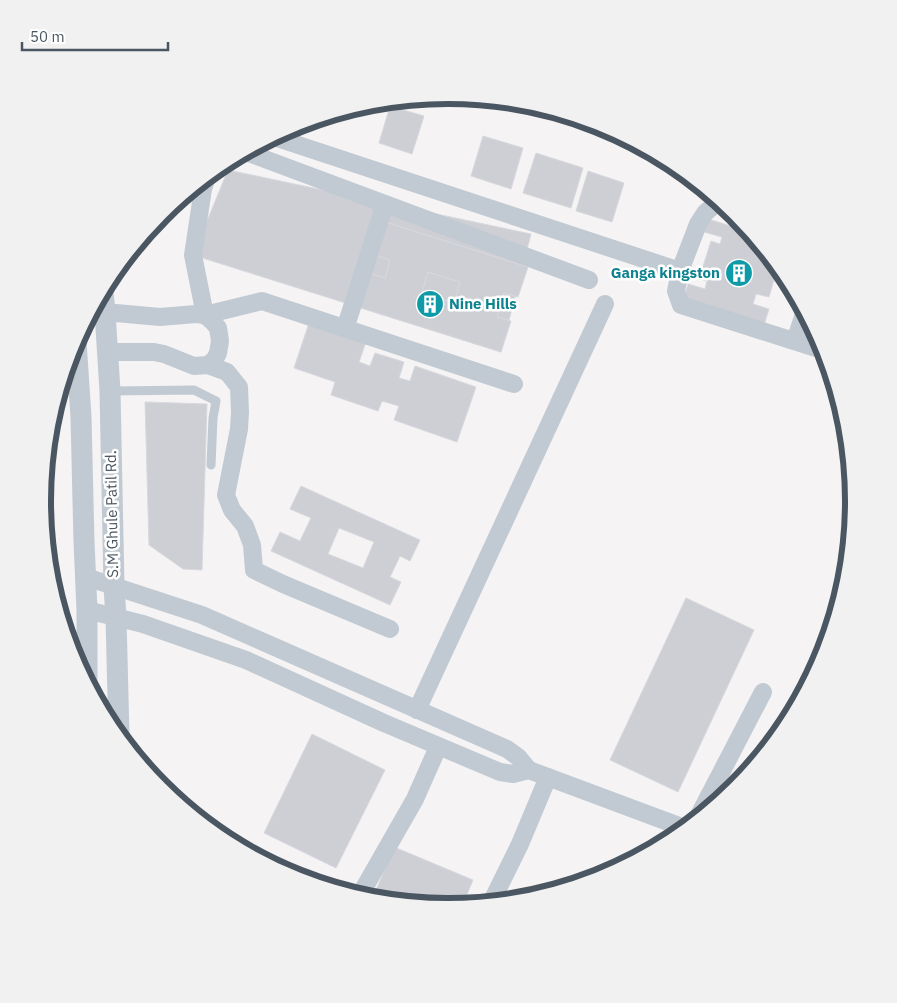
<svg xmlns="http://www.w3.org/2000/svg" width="897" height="1003" font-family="'IBM Plex Sans',sans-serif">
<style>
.building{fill:#cdcfd5;stroke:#d7d9de;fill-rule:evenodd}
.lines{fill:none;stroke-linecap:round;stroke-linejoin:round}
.service{stroke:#c1cad2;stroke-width:9}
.minor{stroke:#c1cad2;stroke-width:18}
.tertiary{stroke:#c1cad2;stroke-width:21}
.labels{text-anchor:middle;stroke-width:5;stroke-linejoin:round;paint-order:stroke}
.culture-label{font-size:15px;font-weight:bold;fill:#0d838f;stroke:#fff;text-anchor:end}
.street-label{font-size:15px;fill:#4a5661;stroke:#fff}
.rim{fill:none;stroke:#4a5661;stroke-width:6}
</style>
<rect width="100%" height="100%" fill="#f5f3f3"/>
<!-- building -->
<g class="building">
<path d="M 390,106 L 424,116 L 412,154 L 379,143 Z"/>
<path d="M 483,136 L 523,148 L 511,189 L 471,176 Z"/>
<path d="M 536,153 L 583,168 L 571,208 L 523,193 Z"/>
<path d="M 228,170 L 366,215 L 359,235 L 343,229 L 332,262 L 348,267 L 339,295 L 201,250 L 211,222 L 241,231 L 248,208 L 218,198 ZM 272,214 L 314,226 L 306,252 L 264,239 Z"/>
<path d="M 228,170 L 531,234 L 501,352 L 193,255 Z"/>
<path d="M 588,171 L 624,183 L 612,222 L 576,211 Z"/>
<path d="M 708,219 L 750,232 L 768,254 L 767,258 L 773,260 L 778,266 L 769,297 L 756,294 L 753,304 L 769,309 L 764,325 L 683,301 L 688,284 L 705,289 L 707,281 L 699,279 L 711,241 L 720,244 L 722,237 L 704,232 Z"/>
<path d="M 385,222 L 528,267 L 518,297 L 504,293 L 497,317 L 511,321 L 501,352 L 358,307 L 369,273 L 385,278 L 390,260 L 375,255 ZM 428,272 L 460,282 L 454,303 L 422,293 Z"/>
<path d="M 811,322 L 819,338 L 818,343 L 806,339 Z"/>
<path d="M 309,323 L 366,342 L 359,362 L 370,366 L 375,353 L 404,362 L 399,378 L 410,381 L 415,366 L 476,387 L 457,442 L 394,420 L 399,406 L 382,401 L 378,411 L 331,395 L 335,382 L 294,368 Z"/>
<path d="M 145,402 L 207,404 L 202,570 L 183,569 L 149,545 Z"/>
<path d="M 301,486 L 420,540 L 410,561 L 400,556 L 390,577 L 401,582 L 390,605 L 271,551 L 280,532 L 300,541 L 311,518 L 290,509 ZM 339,528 L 374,542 L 363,568 L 328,554 Z"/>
<path d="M 686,598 L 754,630 L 678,792 L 610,760 Z"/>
<path d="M 312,734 L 385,770 L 336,868 L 264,833 Z"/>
<path d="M 394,847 L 473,880 L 462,906 L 448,907 L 372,900 Z"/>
</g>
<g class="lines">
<!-- service -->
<path class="service" d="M 110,391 L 194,390 L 216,401 L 213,418 L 211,465"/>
<!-- minor -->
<g class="minor">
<path d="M 274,137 L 680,271 L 698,224 L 705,213 L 719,201"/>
<path d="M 246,152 L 589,280"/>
<path d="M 680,271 L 676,291 L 681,305 L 825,351"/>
<path d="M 105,312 L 160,317 L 196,314 L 205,315 L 262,301 L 514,384"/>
<path d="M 345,329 L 385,204"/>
<path d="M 795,341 L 805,311"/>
<path d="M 108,352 L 154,352 L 164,354 L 194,366 L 208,365 L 215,359 L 218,353 L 220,341 L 219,334 L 218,328 L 213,322 L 205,315 L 193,255 L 203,189 L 207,177"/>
<path d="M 208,365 L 227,372 L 239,387 L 240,412 L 239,429 L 226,495 L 232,510 L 245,526 L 252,545 L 254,570 L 283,584 L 390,629"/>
<path d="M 86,577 L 202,615 L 507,749 L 518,757 L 529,770 L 687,829"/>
<path d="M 87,610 L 143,624 L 246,660 L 384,723 L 500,772 L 513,774 L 529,770"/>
<path d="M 417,710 L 605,304"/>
<path d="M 696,821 L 763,692"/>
<path d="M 359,897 L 415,799 L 438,747"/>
<path d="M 491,903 L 520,844 L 548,777"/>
</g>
<!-- tertiary -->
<g class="tertiary">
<path d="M 103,292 L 105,312 L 110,391 L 114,587 L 116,617 L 119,737"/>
<path d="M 76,341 L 81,417 L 84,542 L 87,610 L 87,682"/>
</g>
</g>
<!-- icons -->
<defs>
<g id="building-disc" transform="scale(1.4375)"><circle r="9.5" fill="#0f9aa8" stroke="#fff"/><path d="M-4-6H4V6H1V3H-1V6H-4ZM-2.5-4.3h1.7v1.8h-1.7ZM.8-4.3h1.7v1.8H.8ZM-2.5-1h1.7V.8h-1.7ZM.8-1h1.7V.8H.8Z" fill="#fff"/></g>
</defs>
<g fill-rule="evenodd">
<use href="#building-disc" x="739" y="273"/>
<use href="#building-disc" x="430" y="304"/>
</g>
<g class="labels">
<!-- culture labels -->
<g class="culture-label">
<text x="720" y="278">Ganga kingston</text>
<text x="449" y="309" text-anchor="start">Nine Hills</text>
</g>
<!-- street labels -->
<g class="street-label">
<text transform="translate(112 514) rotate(-91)" y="5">S.M Ghule Patil Rd.</text>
</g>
</g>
<!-- crop -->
<path d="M0 0H897V1003H0ZM51 501a397 397 0 1 1 794 0a397 397 0 1 1-794 0Z" fill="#f1f1f2" fill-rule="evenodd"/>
<path class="rim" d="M51 501a397 397 0 1 1 794 0a397 397 0 1 1-794 0Z"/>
<!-- scale -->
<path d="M22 42v8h146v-8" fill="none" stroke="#4a5661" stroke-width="2.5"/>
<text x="30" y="42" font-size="15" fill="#4a5661" stroke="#ffffff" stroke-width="4" paint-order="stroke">50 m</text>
</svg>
